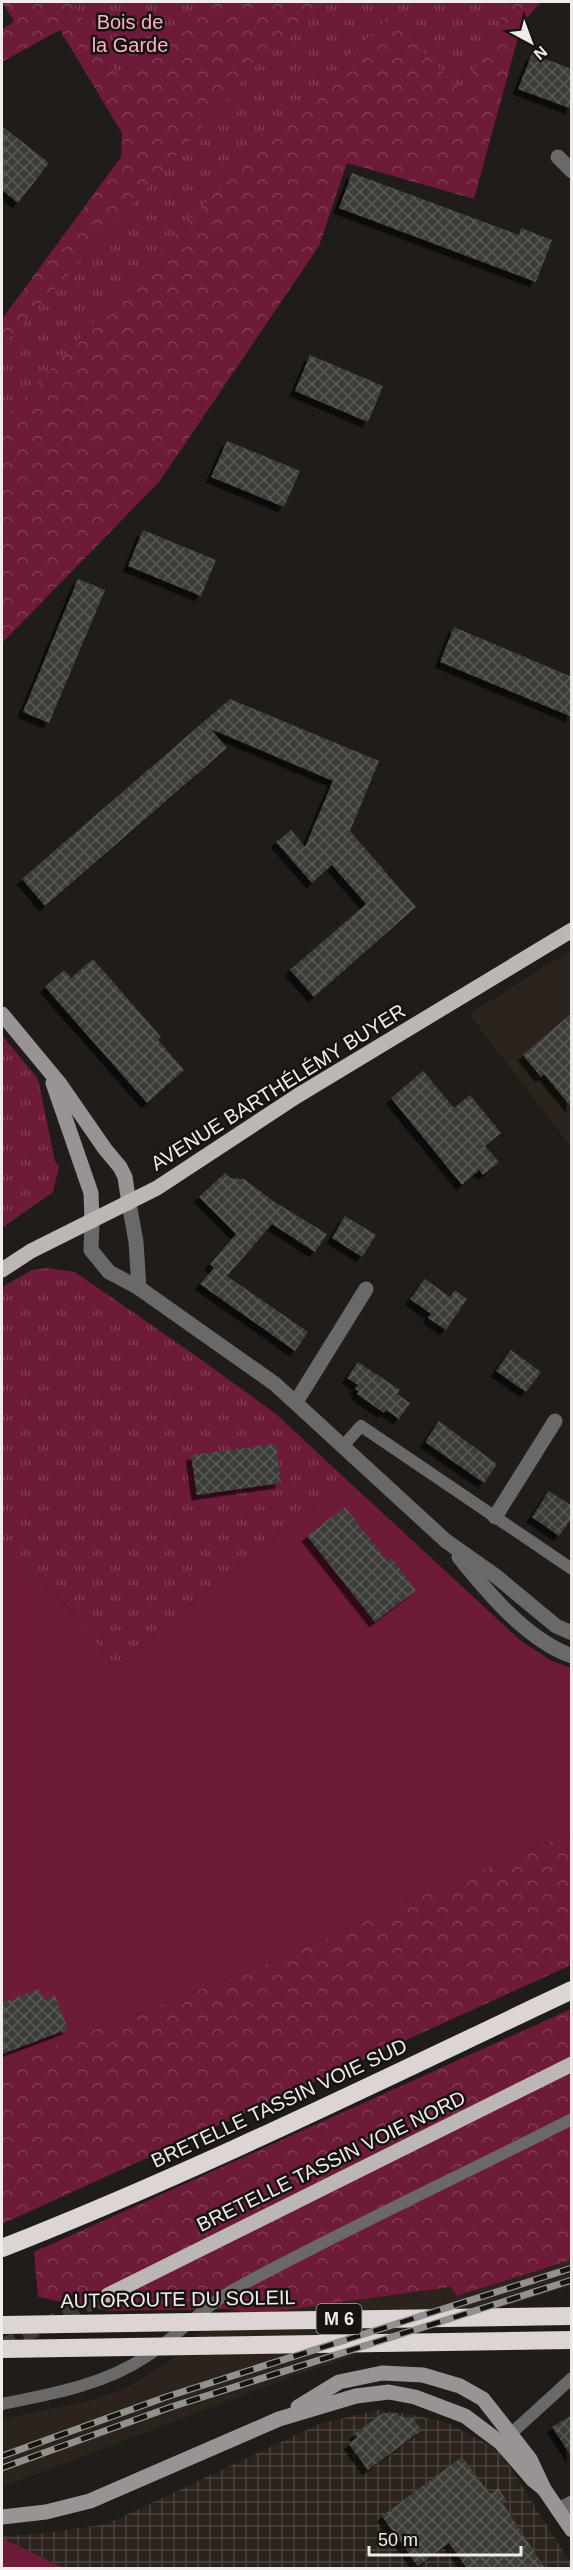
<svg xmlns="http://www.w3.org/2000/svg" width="573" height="2570" font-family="Arial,sans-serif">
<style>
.built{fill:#2b241c}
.industrial{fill:url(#industrial-grid)}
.forest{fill:url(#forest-crowns)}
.park{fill:url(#park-tufts)}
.garden{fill:#6d1b38}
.building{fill:url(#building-cross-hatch);filter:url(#shadow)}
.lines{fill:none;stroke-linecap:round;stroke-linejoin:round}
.primary-tunnel{stroke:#3e3b38;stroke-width:15;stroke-dasharray:15 8;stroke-linecap:butt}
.lane{stroke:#6b6868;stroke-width:12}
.street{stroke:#6b6868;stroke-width:15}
.secondary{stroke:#999493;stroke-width:15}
.primary{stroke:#bcb6b4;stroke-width:15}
.highway{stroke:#dcd5d3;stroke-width:18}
.rail-casing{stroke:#93908e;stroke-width:7}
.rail{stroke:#161310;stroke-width:4.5;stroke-dasharray:14;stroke-linecap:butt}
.labels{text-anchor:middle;stroke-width:5;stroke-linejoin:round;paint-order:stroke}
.shield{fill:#161310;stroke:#aeaba9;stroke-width:1.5}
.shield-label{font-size:18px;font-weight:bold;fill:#efecea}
.park-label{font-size:20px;fill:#fcb0c2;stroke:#161310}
.street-label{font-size:20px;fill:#efecea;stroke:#161310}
</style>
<defs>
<pattern id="industrial-grid" width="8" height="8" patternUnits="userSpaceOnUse" patternTransform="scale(1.5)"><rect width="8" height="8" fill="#2b241c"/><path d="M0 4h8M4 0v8" fill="none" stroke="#4a443d"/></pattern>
<pattern id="forest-crowns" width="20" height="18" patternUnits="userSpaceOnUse" patternTransform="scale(1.5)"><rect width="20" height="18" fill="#6d1b38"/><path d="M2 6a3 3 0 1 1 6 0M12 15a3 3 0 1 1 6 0" fill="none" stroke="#823c55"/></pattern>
<pattern id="park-tufts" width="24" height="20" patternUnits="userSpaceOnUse" patternTransform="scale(1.5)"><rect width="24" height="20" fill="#6d1b38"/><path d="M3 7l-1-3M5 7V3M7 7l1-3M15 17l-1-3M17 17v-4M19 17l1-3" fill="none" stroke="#823c55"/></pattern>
<pattern id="building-cross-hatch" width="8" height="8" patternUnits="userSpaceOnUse" patternTransform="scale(1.5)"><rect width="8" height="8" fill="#3e3e39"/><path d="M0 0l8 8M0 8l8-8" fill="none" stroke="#5a5a56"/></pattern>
<filter id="shadow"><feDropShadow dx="-5.5" dy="5.5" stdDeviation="0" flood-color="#0009"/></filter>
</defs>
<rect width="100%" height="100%" fill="#1f1c19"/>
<!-- built -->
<g class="built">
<path d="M 571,950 L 571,1147 L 469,1014 Z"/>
<path d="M 571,2260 L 571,2286 L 371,2348 L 372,2350 L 297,2375 L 2,2487 L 2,2419 L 89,2401 L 128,2387 L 171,2360 L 200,2332 L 232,2309 L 249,2315 L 451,2287 L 458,2296 Z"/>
</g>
<!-- industrial -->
<path class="industrial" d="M 377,2410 L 409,2414 L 448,2423 L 500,2451 L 571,2564 L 571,2568 L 64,2568 L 2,2538 L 2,2536 L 39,2534 L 107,2524 L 319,2424 Z"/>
<!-- forest -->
<g class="forest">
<path d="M 2,2 L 541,2 L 522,23 L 474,199 L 347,163 L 319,246 L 159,482 L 2,643 L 2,319 L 121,157 L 122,133 L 60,30 L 2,62 L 2,30 L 14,21 Z"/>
<path d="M 571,1832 L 571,1965 L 2,2224 L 2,2065 L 249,1971 Z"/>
<path d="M 571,2009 L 571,2260 L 457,2296 L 451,2287 L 249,2315 L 232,2309 L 109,2311 L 38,2297 L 34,2252 Z"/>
</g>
<!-- park -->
<g class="park">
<path d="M 72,2 L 217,2 L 122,83 Z"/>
<path d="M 322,2 L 510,2 L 462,91 L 388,17 L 248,157 L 2,422 L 2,346 L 117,222 L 277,42 Z"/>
<path d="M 2,1035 L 38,1079 L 55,1161 L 59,1167 L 53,1192 L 2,1228 Z"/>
<path d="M 47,1268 L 75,1272 L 199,1358 L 276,1414 L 347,1480 L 114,1665 C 91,1637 70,1606 43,1582 C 30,1571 13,1571 2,1560 L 2,1287 L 32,1270 Z"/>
</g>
<!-- garden -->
<g class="garden">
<path d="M 347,1480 L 520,1640 L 550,1660 L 571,1668 L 571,1832 L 249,1971 L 2,2065 L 2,1560 C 13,1571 30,1571 43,1582 C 70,1606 91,1637 114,1665 Z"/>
<path d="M 2,2538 L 64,2568 L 2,2568 Z"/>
</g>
<!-- building -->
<g class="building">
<path d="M 532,54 L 572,69 L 572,109 L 518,89 Z"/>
<path d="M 2,126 L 49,163 L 18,203 L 2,190 Z"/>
<path d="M 352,173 L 519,235 L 521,228 L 552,240 L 536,282 L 339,208 Z"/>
<path d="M 310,355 L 383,386 L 368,422 L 295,391 Z"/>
<path d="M 227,441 L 300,471 L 284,507 L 211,477 Z"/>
<path d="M 143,530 L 216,560 L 201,596 L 128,566 Z"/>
<path d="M 78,579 L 105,590 L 49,723 L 23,712 Z"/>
<path d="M 454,627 L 572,677 L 572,717 L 440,662 Z"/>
<path d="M 230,699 L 379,761 L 350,831 L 416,907 L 314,997 L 290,970 L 366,904 L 332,865 L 312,883 L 276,842 L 291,830 L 305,847 L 333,781 L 211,729 L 227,748 L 45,906 L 22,879 Z"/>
<path d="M 93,959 L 161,1037 L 158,1040 L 184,1070 L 147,1103 L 45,987 L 64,970 L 71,978 Z"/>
<path d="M 572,1013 L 572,1108 L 544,1074 L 541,1077 L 523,1055 Z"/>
<path d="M 423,1071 L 454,1108 L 470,1095 L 501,1133 L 485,1146 L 499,1162 L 483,1175 L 479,1170 L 462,1185 L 391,1098 Z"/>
<path d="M 225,1173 L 230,1178 L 244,1179 L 273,1201 L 327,1234 L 315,1252 L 272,1224 L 227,1276 L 308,1332 L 295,1351 L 200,1284 L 214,1268 L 210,1264 L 236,1234 L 199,1197 Z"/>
<path d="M 345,1216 L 376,1235 L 362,1257 L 332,1238 Z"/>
<path d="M 425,1279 L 450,1297 L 455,1290 L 467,1299 L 446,1330 L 428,1318 L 431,1314 L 410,1299 Z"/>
<path d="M 511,1350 L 541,1372 L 526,1392 L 496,1371 Z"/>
<path d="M 358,1362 L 400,1390 L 397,1394 L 410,1403 L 399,1419 L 386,1410 L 384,1413 L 357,1394 L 359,1391 L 355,1389 L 358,1385 L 347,1378 Z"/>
<path d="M 439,1421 L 497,1464 L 484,1483 L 425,1442 Z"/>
<path d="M 276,1444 L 281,1483 L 197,1495 L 191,1455 Z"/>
<path d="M 549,1491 L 572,1506 L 572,1518 L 559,1536 L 532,1517 Z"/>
<path d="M 345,1507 L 387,1561 L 391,1558 L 416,1590 L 375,1622 L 307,1536 Z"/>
<path d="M 39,1989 L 44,2000 L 55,1996 L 68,2029 L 2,2054 L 2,2003 Z"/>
<path d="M 383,2413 L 397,2413 L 399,2416 L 413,2419 L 422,2430 L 368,2470 L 349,2444 L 357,2437 L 354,2434 Z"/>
<path d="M 572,2415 L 572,2457 L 552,2427 Z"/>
<path d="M 462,2457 L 490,2494 L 498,2488 L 507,2501 L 503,2504 L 545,2568 L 467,2568 L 449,2543 L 418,2566 L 382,2516 Z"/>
</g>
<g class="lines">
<!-- primary-tunnel -->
<path class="primary-tunnel" d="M 2,2346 L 108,2295"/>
<!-- lane -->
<g class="lane">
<path d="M 343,1446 L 361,1426 L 572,1569"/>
<path d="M 2,2404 C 52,2394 104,2385 147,2356 C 180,2334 207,2303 242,2285 C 350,2227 462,2175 572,2119"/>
<path d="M 504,2440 L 572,2378"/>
</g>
<!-- street -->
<g class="street">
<path d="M 558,157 L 572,171"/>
<path d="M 129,1203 L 136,1242 L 139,1288"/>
<path d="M 92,1221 L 91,1250 L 109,1272 L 139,1288 L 275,1384 L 446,1541 L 497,1577 L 556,1626 L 572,1633"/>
<path d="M 296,1402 L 366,1289"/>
<path d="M 495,1517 L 555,1421"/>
<path d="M 459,1557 C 488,1593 527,1640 572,1656"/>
<path d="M 558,2510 L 572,2503"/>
</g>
<!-- secondary -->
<g class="secondary">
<path d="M 2,1014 L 60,1084 L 105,1149 L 120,1167 L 125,1177 L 129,1203"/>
<path d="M 53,1083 L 91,1193 L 92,1221"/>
<path d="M 298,2407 L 339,2382 L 382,2373 L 423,2375 L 460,2386 L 483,2399 L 530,2459 L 544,2489 L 572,2530"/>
<path d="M 2,2517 L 46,2512 L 90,2501 L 279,2419 L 356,2396 L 389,2392 L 415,2397 L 465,2416 L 501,2443 L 533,2480 L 544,2489"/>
</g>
<!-- primary -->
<g class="primary">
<path d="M 2,1270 L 31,1251 L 157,1188 L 297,1096 L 572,930"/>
<path d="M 108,2295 L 572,2064"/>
</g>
<!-- highway -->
<g class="highway">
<path d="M 2,2248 C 196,2172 383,2079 572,1990"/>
<path d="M 2,2325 L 572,2316"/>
<path d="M 2,2349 L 572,2340"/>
</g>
<!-- rail casing -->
<g class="rail-casing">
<g id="rail">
<path d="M 2,2456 L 166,2397 L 572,2268"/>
<path d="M 2,2468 L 171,2407 L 572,2280"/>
</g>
</g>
<!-- rail -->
<use href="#rail" class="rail"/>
</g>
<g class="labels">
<!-- shield labels -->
<rect class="shield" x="316.5" y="2304" width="45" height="30" rx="4.5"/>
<g class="shield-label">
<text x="339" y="2325">M 6</text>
</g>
<!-- park labels -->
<g class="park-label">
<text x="130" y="29">Bois de<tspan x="130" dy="23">la Garde</tspan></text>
</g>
<!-- street labels -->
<g class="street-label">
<text transform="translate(278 1087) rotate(-32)" y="7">AVENUE BARTHÉLÉMY BUYER</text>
<text transform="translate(279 2103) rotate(-25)" y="7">BRETELLE TASSIN VOIE SUD</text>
<text transform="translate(331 2161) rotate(-26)" y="7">BRETELLE TASSIN VOIE NORD</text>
<text transform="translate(178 2299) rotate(-1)" y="7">AUTOROUTE DU SOLEIL</text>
</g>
</g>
<!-- border -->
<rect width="573" height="2570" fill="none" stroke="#efecea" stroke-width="6"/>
<!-- north arrow -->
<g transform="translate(531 42) rotate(139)" stroke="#161310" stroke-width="4.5" paint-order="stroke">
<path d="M0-4.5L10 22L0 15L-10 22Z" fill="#efecea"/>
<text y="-9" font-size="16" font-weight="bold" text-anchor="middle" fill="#efecea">N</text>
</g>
<!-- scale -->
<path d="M369 2546v9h152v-9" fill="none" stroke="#efecea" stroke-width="3"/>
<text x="378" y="2546" font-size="18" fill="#efecea" stroke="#161310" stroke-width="4.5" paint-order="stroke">50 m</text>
</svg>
